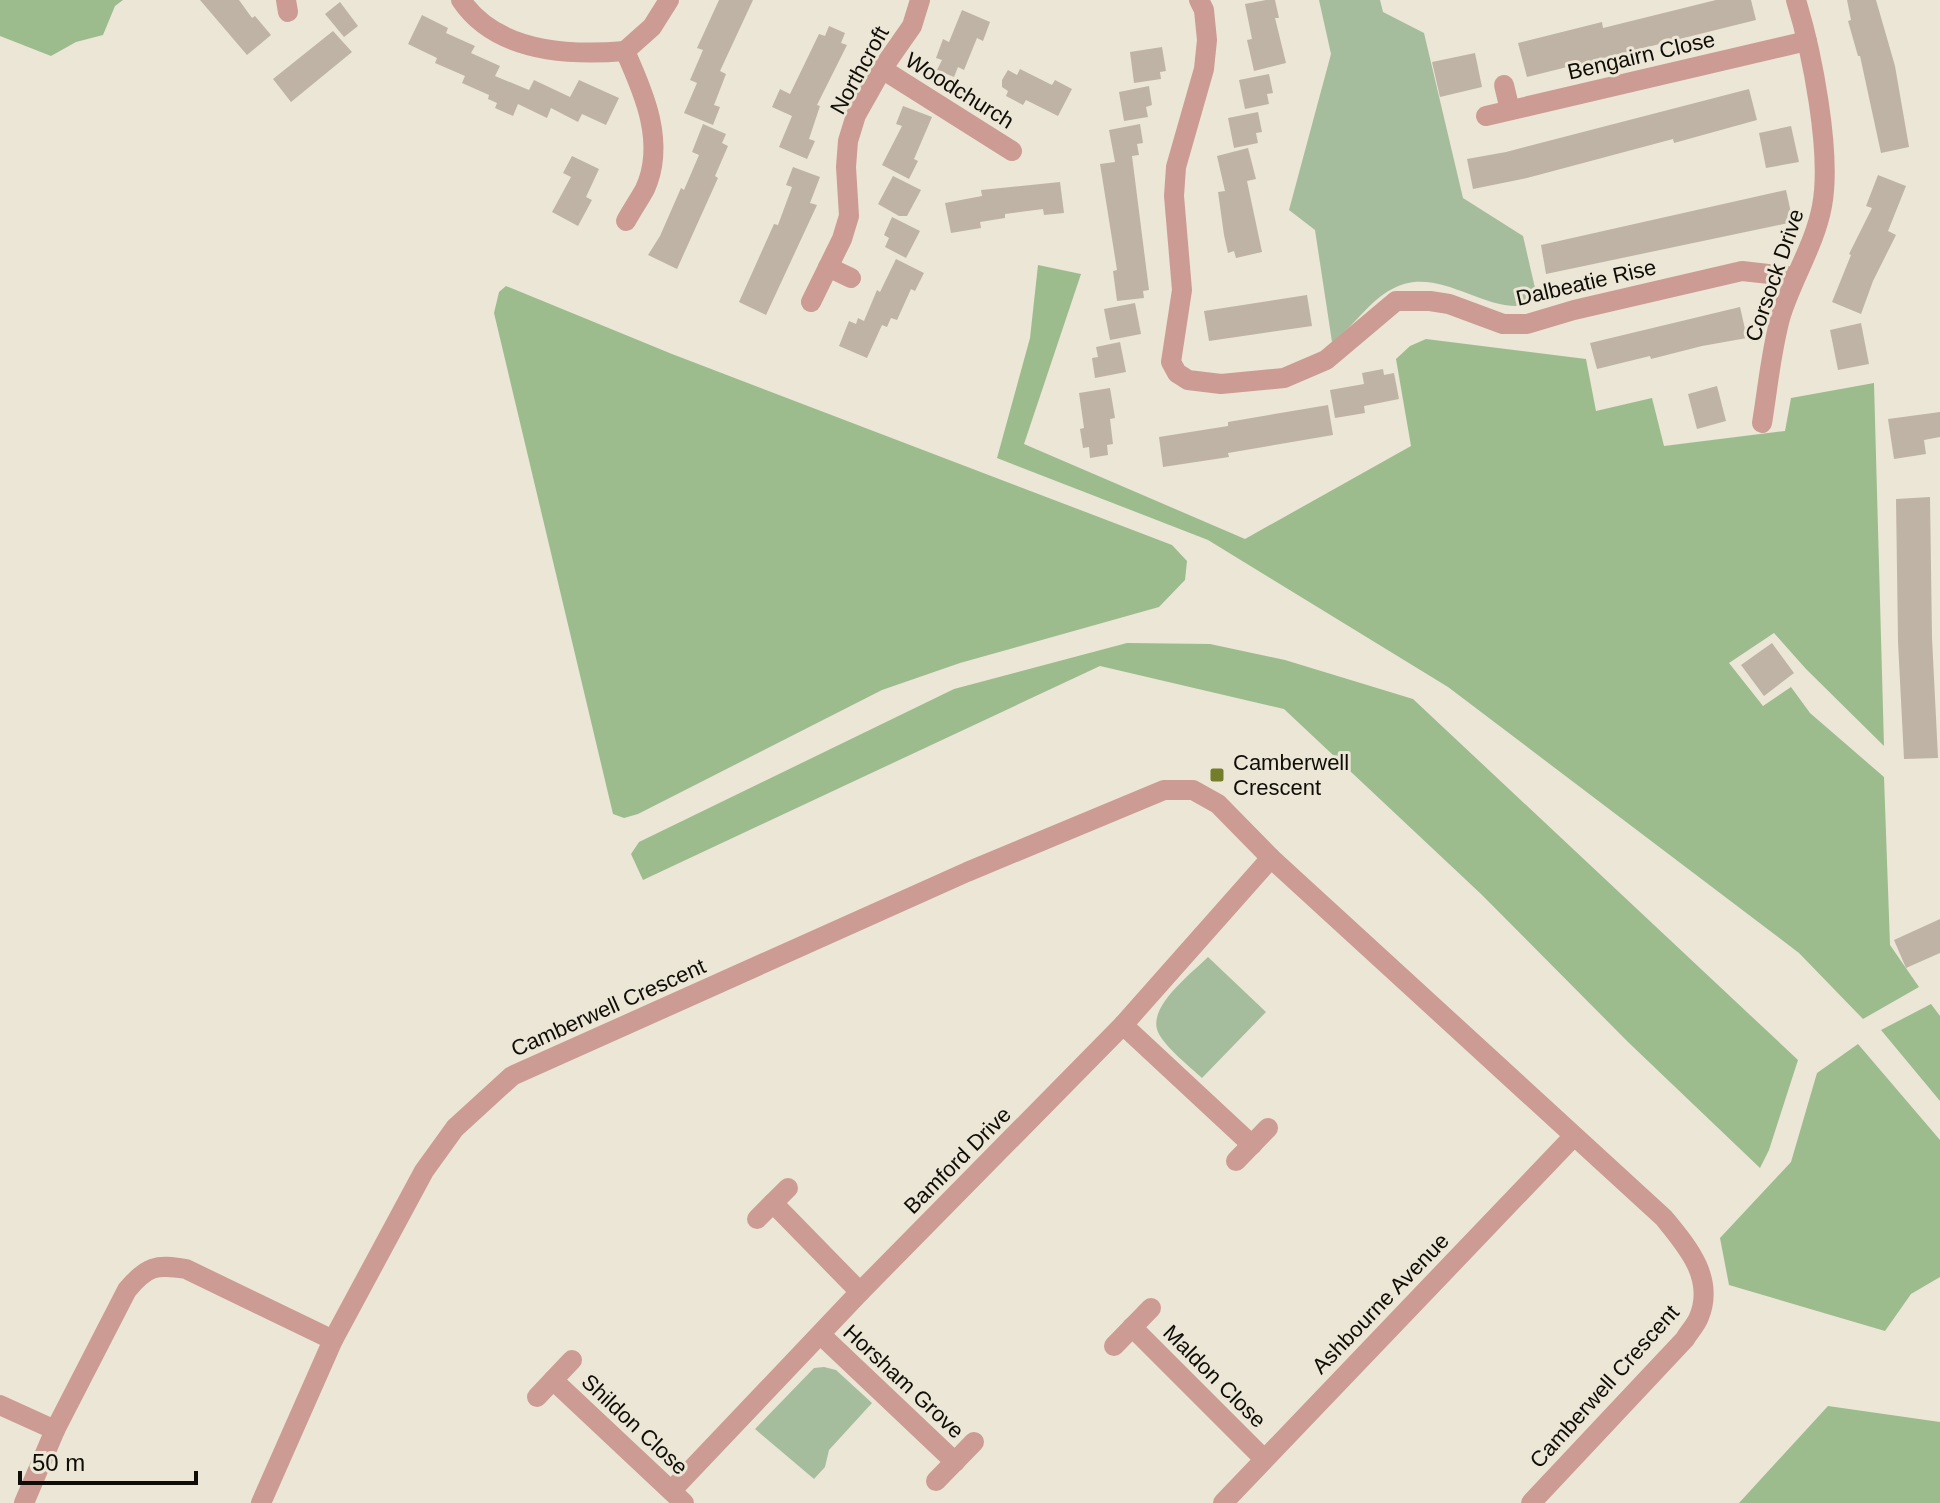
<svg xmlns="http://www.w3.org/2000/svg" width="1940" height="1503" font-family="Arial,sans-serif">
<style>
.green{fill:#a6bd9d}
.forest{fill:#9cbc8e}
.building{fill:#bfb3a6}
.lines{fill:none;stroke-linecap:round;stroke-linejoin:round}
.street{stroke:#cc9b93;stroke-width:20}
.poi-dot{fill:#747d29;stroke:#ece6d6;stroke-width:3}
.labels{text-anchor:middle;stroke-width:6;stroke-linejoin:round;paint-order:stroke}
.street-label{font-size:22px;fill:#0f0d07;stroke:#ece6d6}
.poi-label{font-size:22px;fill:#0f0d07;stroke:#ece6d6;text-anchor:start}
</style>
<rect width="100%" height="100%" fill="#ece6d6"/>
<!-- green -->
<g class="green">
<path d="M 1319,0 L 1380,0 L 1383,12 L 1424,33 L 1463,198 L 1523,236 L 1538,301 C 1532,302 1526,305 1520,306 C 1481,308 1444,273 1404,284 C 1373,293 1357,325 1332,342 L 1315,230 L 1289,210 L 1331,54 Z"/>
<path d="M 1208,957 L 1266,1012 L 1202,1078 C 1190,1067 1164,1046 1158,1032 C 1147,1007 1191,974 1208,957 Z"/>
<path d="M 824,1367 L 836,1370 L 872,1403 L 829,1450 L 825,1467 L 814,1479 L 755,1429 L 814,1368 Z"/>
</g>
<!-- forest -->
<g class="forest">
<path d="M 0,0 L 123,0 L 115,6 L 103,35 L 76,42 L 51,56 L 0,36 Z"/>
<path d="M 1038,265 L 1081,274 L 1024,444 L 1245,539 L 1411,446 L 1396,359 L 1410,346 L 1426,339 L 1586,359 L 1596,411 L 1652,398 L 1664,446 L 1785,431 L 1791,398 L 1874,383 L 1884,746 L 1806,669 L 1774,633 L 1729,663 L 1763,706 L 1791,687 L 1810,713 L 1884,777 L 1890,945 L 1919,987 L 1863,1019 L 1799,953 L 1448,687 L 1208,540 L 997,458 L 1030,338 Z"/>
<path d="M 506,286 L 672,354 L 1172,545 L 1187,561 L 1185,580 L 1159,607 L 960,663 L 882,690 L 638,814 L 624,818 L 613,814 L 494,313 L 499,292 Z"/>
<path d="M 1127,643 L 1210,644 L 1285,660 L 1413,699 L 1798,1060 L 1769,1150 L 1760,1168 L 1628,1042 L 1481,894 L 1284,709 L 1100,666 L 643,880 L 631,854 L 639,842 L 954,689 Z"/>
<path d="M 1931,1004 L 1940,1016 L 1940,1101 L 1881,1030 Z"/>
<path d="M 1858,1044 L 1940,1140 L 1940,1277 L 1911,1294 L 1885,1331 L 1729,1285 L 1720,1238 L 1791,1162 L 1817,1073 Z"/>
<path d="M 1828,1406 L 1940,1422 L 1940,1503 L 1739,1503 Z"/>
</g>
<!-- building -->
<g class="building">
<path d="M 200,0 L 239,0 L 252,18 L 255,16 L 271,35 L 247,55 Z"/>
<path d="M 719,0 L 753,0 L 720,71 L 726,74 L 714,105 L 720,107 L 713,125 L 684,113 L 697,83 L 690,80 L 703,50 L 697,48 Z"/>
<path d="M 1266,0 L 1275,0 L 1279,18 L 1275,18 L 1286,63 L 1254,71 L 1247,40 L 1252,39 L 1245,4 Z"/>
<path d="M 1716,0 L 1751,0 L 1756,20 L 1527,77 L 1518,43 L 1602,22 L 1603,28 Z"/>
<path d="M 1847,0 L 1876,0 L 1895,66 L 1909,147 L 1881,153 L 1860,56 L 1858,56 L 1848,21 L 1851,20 Z"/>
<path d="M 340,2 L 358,26 L 344,37 L 325,14 Z"/>
<path d="M 962,10 L 990,22 L 983,41 L 977,38 L 964,70 L 958,67 L 954,77 L 937,70 L 942,60 L 936,58 L 943,39 L 949,42 Z"/>
<path d="M 422,15 L 448,28 L 446,33 L 475,46 L 471,53 L 500,66 L 495,76 L 529,90 L 534,80 L 570,97 L 579,80 L 619,98 L 606,125 L 582,114 L 578,122 L 551,108 L 547,118 L 518,104 L 513,116 L 495,108 L 497,103 L 488,99 L 489,95 L 462,83 L 465,76 L 435,63 L 437,58 L 408,44 Z"/>
<path d="M 829,26 L 845,33 L 841,43 L 847,45 L 817,105 L 820,106 L 809,139 L 815,141 L 807,159 L 779,147 L 792,116 L 772,107 L 780,89 L 790,94 L 819,34 L 825,36 Z"/>
<path d="M 333,31 L 352,52 L 291,102 L 273,79 Z"/>
<path d="M 1162,47 L 1166,71 L 1160,72 L 1161,79 L 1134,83 L 1130,52 Z"/>
<path d="M 1475,53 L 1482,87 L 1440,97 L 1432,62 Z"/>
<path d="M 1020,69 L 1052,85 L 1055,80 L 1072,89 L 1058,116 L 1026,100 L 1023,105 L 1006,96 L 1008,91 L 1002,87 L 1002,80 L 1008,70 L 1017,75 Z"/>
<path d="M 1269,74 L 1273,93 L 1267,94 L 1269,104 L 1245,109 L 1239,80 Z"/>
<path d="M 1149,86 L 1152,105 L 1146,107 L 1148,117 L 1124,121 L 1119,92 Z"/>
<path d="M 1749,89 L 1757,120 L 1674,143 L 1673,139 L 1527,178 L 1473,189 L 1467,159 L 1506,152 Z"/>
<path d="M 903,106 L 932,117 L 914,159 L 918,161 L 909,179 L 882,165 L 902,126 L 896,124 Z"/>
<path d="M 1258,112 L 1262,132 L 1256,133 L 1258,143 L 1234,148 L 1228,118 Z"/>
<path d="M 703,124 L 726,134 L 722,143 L 728,146 L 715,176 L 718,178 L 677,269 L 648,255 L 660,236 L 681,188 L 684,190 L 699,155 L 692,152 Z"/>
<path d="M 1140,124 L 1143,143 L 1137,144 L 1139,155 L 1132,156 L 1149,290 L 1143,291 L 1144,298 L 1117,301 L 1113,271 L 1117,270 L 1100,164 L 1115,162 L 1109,130 Z"/>
<path d="M 1791,126 L 1799,162 L 1766,168 L 1759,133 Z"/>
<path d="M 1248,148 L 1256,179 L 1247,181 L 1262,252 L 1236,258 L 1234,251 L 1228,253 L 1224,235 L 1218,192 L 1225,191 L 1217,156 Z"/>
<path d="M 572,156 L 599,169 L 586,197 L 592,200 L 578,226 L 552,212 L 571,177 L 563,173 Z"/>
<path d="M 793,167 L 820,177 L 810,203 L 817,205 L 766,315 L 739,302 L 774,224 L 778,225 L 792,187 L 786,185 Z"/>
<path d="M 1878,175 L 1906,186 L 1888,231 L 1896,235 L 1873,281 L 1861,314 L 1832,302 L 1851,255 L 1849,254 L 1872,208 L 1866,206 Z"/>
<path d="M 893,176 L 921,190 L 907,216 L 899,216 L 878,204 Z"/>
<path d="M 1060,182 L 1064,213 L 1044,215 L 1043,209 L 1005,214 L 1005,218 L 980,222 L 981,228 L 951,233 L 945,203 L 982,196 L 981,190 Z"/>
<path d="M 1786,190 L 1793,222 L 1546,274 L 1541,245 Z"/>
<path d="M 892,217 L 920,231 L 906,258 L 885,247 L 889,238 L 884,235 Z"/>
<path d="M 896,259 L 924,273 L 915,291 L 911,289 L 897,320 L 891,318 L 887,327 L 882,325 L 867,358 L 839,346 L 849,321 L 856,324 L 858,318 L 864,321 L 877,290 L 880,292 Z"/>
<path d="M 1307,295 L 1312,326 L 1209,341 L 1204,311 Z"/>
<path d="M 1135,303 L 1141,334 L 1110,340 L 1104,309 Z"/>
<path d="M 1740,307 L 1747,338 L 1702,346 L 1651,359 L 1650,356 L 1597,369 L 1590,343 Z"/>
<path d="M 1861,323 L 1869,364 L 1838,370 L 1830,330 Z"/>
<path d="M 1120,342 L 1126,372 L 1095,378 L 1092,358 L 1098,357 L 1096,347 Z"/>
<path d="M 1383,369 L 1384,375 L 1394,373 L 1399,399 L 1364,406 L 1365,413 L 1335,418 L 1330,390 L 1364,384 L 1362,373 Z"/>
<path d="M 1717,386 L 1726,421 L 1697,429 L 1688,394 Z"/>
<path d="M 1110,388 L 1115,418 L 1110,419 L 1113,444 L 1107,445 L 1108,455 L 1090,458 L 1089,447 L 1083,448 L 1080,429 L 1084,428 L 1079,393 Z"/>
<path d="M 1328,405 L 1333,435 L 1228,453 L 1229,457 L 1163,467 L 1159,437 L 1228,426 L 1228,422 Z"/>
<path d="M 1940,412 L 1940,437 L 1924,440 L 1926,454 L 1894,459 L 1888,419 Z"/>
<path d="M 1930,497 L 1932,638 L 1938,758 L 1904,759 L 1898,642 L 1896,499 Z"/>
<path d="M 1772,643 L 1794,673 L 1764,696 L 1741,665 Z"/>
<path d="M 1940,919 L 1940,953 L 1906,968 L 1894,940 Z"/>
</g>
<g class="lines">
<!-- street -->
<g class="street">
<path d="M 286,0 L 288,12"/>
<path d="M 461,0 C 496,52 568,56 625,51"/>
<path d="M 1199,0 L 1204,10 L 1207,40 L 1204,69 L 1176,167 L 1174,196 L 1182,290 L 1171,362 L 1177,373 L 1188,380 L 1221,384 L 1284,378 L 1326,360 L 1396,301 L 1430,301 L 1449,304 L 1503,324 L 1527,324 L 1574,310 L 1742,271 L 1795,277"/>
<path d="M 625,51 C 644,93 666,143 645,189 C 639,200 632,210 626,221"/>
<path d="M 625,51 L 652,27 L 669,0"/>
<path d="M 882,69 L 1012,151"/>
<path d="M 1504,85 L 1510,110"/>
<path d="M 1486,116 L 1807,41"/>
<path d="M 828,267 L 851,278"/>
<path d="M 811,302 L 842,239 L 849,216 L 846,167 L 848,141 L 856,115 L 882,69 L 912,26 L 920,0"/>
<path d="M 1762,423 C 1768,387 1771,350 1781,315 C 1793,277 1815,244 1822,206 C 1832,153 1812,52 1796,0"/>
<path d="M 1123,1025 L 1252,1145"/>
<path d="M 1236,1161 L 1268,1128"/>
<path d="M 773,1203 L 860,1292"/>
<path d="M 757,1219 L 788,1188"/>
<path d="M 1132,1327 L 1264,1459"/>
<path d="M 821,1335 L 955,1462"/>
<path d="M 1114,1346 L 1151,1308"/>
<path d="M 553,1380 L 684,1503"/>
<path d="M 537,1397 L 572,1360"/>
<path d="M 0,1405 L 55,1430"/>
<path d="M 936,1481 L 974,1442"/>
<path d="M 672,1490 L 860,1292 L 1123,1025 L 1271,858"/>
<path d="M 24,1503 L 55,1430 L 127,1290 C 147,1266 156,1264 186,1269 L 333,1340"/>
<path d="M 261,1503 L 333,1340 L 424,1171 L 455,1128 L 512,1076 L 967,872 L 1164,790 L 1193,790 L 1218,804 L 1271,858 L 1664,1218 C 1687,1246 1715,1278 1699,1317 C 1696,1325 1689,1332 1685,1339 L 1531,1503"/>
<path d="M 1223,1503 L 1573,1137"/>
</g>
</g>
<!-- markers -->
<rect class="poi-dot" x="1209" y="767" width="16" height="16" rx="4"/>
<g class="labels">
<!-- street labels -->
<g class="street-label">
<text transform="translate(1641 55) rotate(-13)" y="8">Bengairn Close</text>
<text transform="translate(859 70) rotate(-61)" y="8">Northcroft</text>
<text transform="translate(960 90) rotate(32)" y="8">Woodchurch</text>
<text transform="translate(1774 275) rotate(-71)" y="8">Corsock Drive</text>
<text transform="translate(1586 282) rotate(-13)" y="8">Dalbeatie Rise</text>
<text transform="translate(608 1007) rotate(-24)" y="8">Camberwell Crescent</text>
<text transform="translate(957 1160) rotate(-45)" y="8">Bamford Drive</text>
<text transform="translate(1380 1303) rotate(-46)" y="8">Ashbourne Avenue</text>
<text transform="translate(1215 1376) rotate(45)" y="8">Maldon Close</text>
<text transform="translate(904 1381) rotate(43)" y="8">Horsham Grove</text>
<text transform="translate(1604 1386) rotate(-48)" y="8">Camberwell Crescent</text>
<text transform="translate(635 1424) rotate(43)" y="8">Shildon Close</text>
</g>
<!-- poi labels -->
<g class="poi-label">
<text x="1233" y="770">Camberwell<tspan x="1233" dy="25">Crescent</tspan></text>
</g>
</g>
<!-- scale -->
<path d="M20 1471v12h176v-12" fill="none" stroke="#0f0d07" stroke-width="4"/>
<text x="32" y="1471" font-size="24" fill="#0f0d07" stroke="#ece6d6" stroke-width="6" paint-order="stroke">50 m</text>
</svg>
